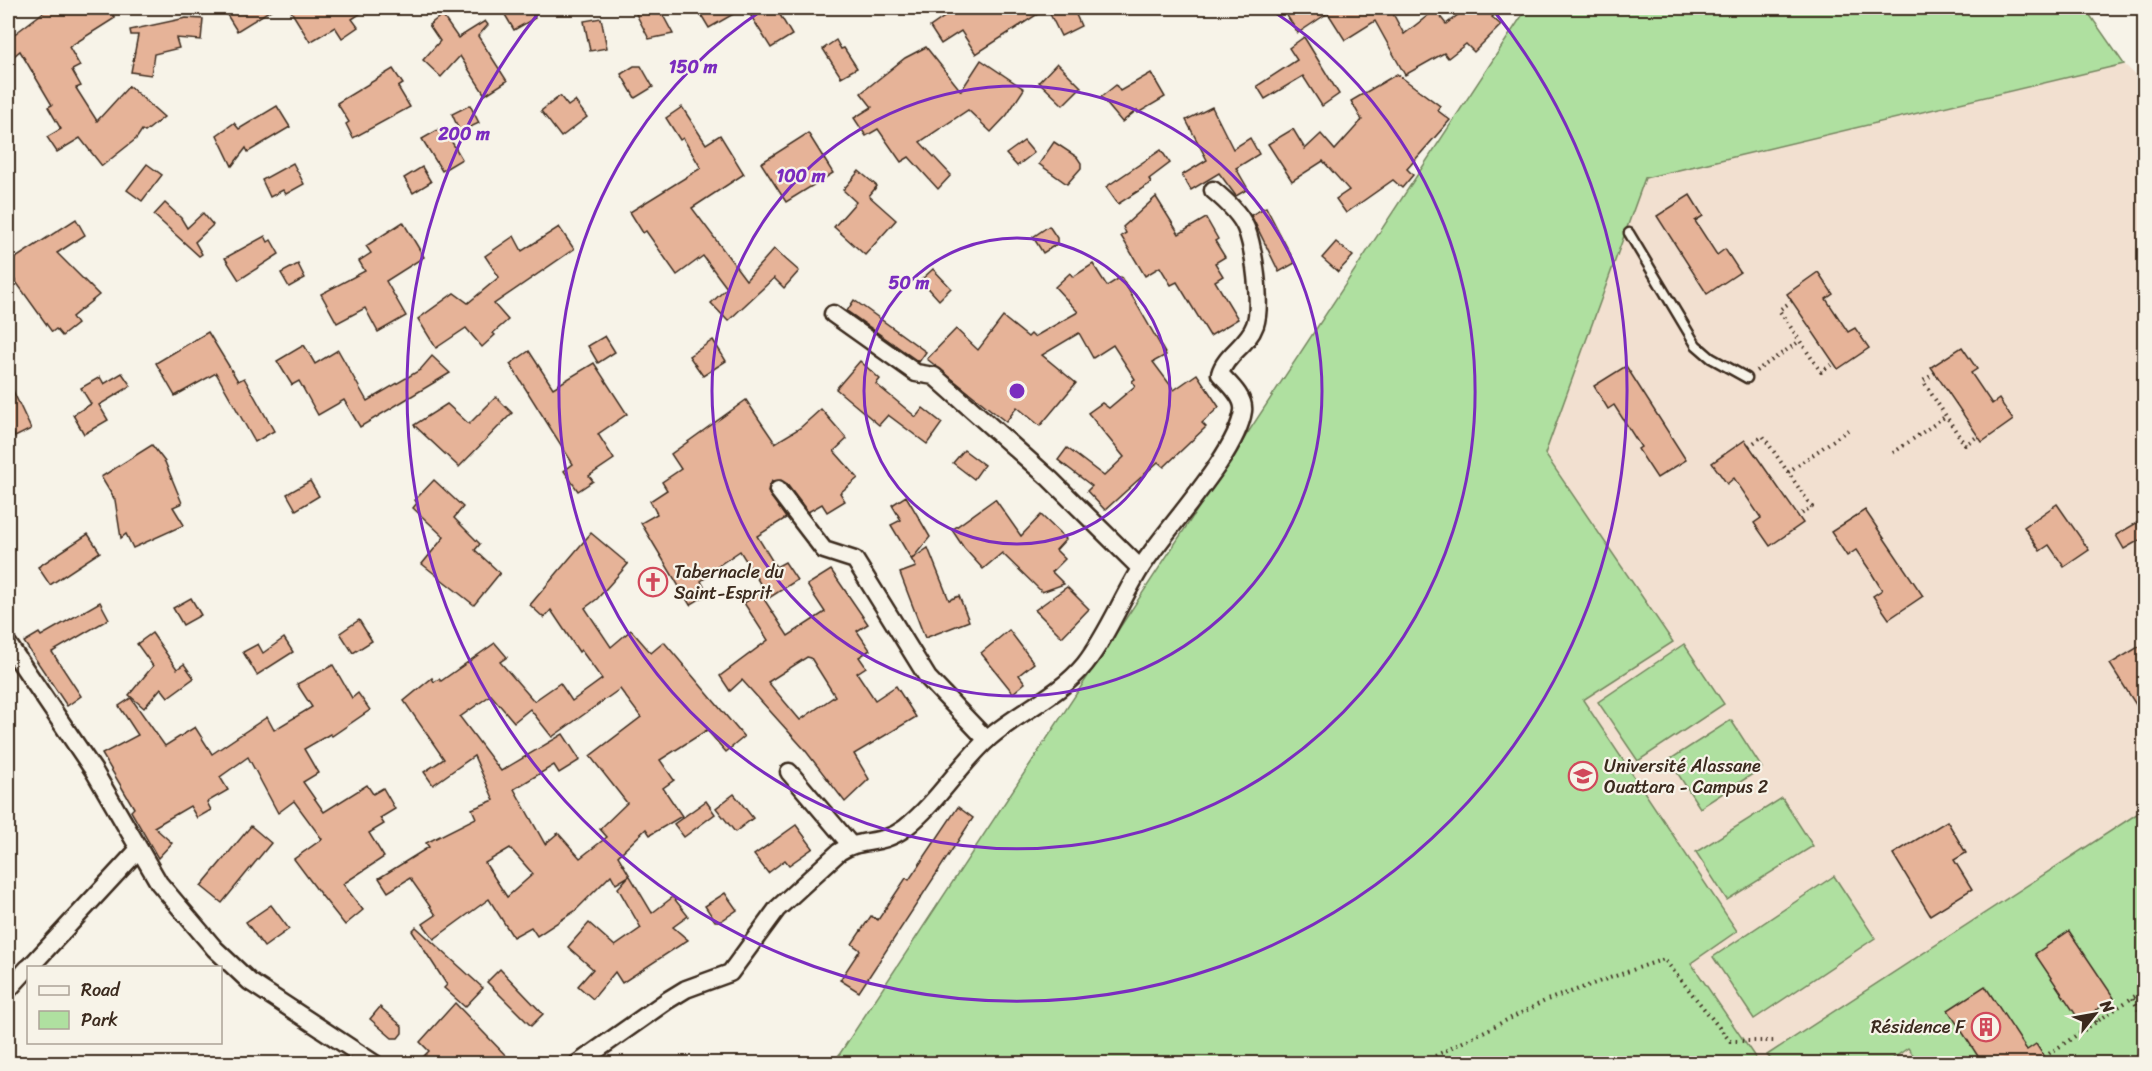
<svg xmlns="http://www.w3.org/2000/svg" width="2152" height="1071" font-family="Sriracha,sans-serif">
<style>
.built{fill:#f2e0d0}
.green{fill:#afe0a0;stroke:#75855f;stroke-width:1.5}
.building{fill:#e6b398;stroke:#3b2a1e;stroke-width:1.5;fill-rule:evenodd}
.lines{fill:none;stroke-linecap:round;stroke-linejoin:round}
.service-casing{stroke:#3b2a1e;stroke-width:13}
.minor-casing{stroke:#3b2a1e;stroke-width:21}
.path{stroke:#3b2a1e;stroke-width:4;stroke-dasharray:1.5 4.5;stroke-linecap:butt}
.service{stroke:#f7f3e8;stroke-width:8}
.minor{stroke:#f7f3e8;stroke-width:16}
.ring{fill:none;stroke:#7b2cbf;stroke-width:3}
.labels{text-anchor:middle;stroke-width:4.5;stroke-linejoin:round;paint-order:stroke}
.poi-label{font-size:18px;fill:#3b2a1e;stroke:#f7f3e8;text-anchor:start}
.centre{fill:#7b2cbf;stroke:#f7f3e8;stroke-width:3}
.ring-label{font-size:18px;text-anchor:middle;font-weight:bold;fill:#7b2cbf;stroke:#f7f3e8;stroke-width:4.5;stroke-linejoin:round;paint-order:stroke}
</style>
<rect width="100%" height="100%" fill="#f7f3e8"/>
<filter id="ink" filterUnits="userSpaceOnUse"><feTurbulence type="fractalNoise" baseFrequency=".0167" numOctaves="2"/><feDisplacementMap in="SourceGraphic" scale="12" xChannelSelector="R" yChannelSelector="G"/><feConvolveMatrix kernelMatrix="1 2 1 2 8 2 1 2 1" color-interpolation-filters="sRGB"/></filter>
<g filter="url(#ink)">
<!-- built -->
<path class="built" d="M 1527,8 L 2085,8 L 2124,64 L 2144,83 L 2144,1063 L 833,1064 Z"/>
<!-- green -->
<g class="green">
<path d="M 1527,8 L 2085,8 L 2124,64 L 1645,178 L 1545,454 L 1673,642 L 1583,700 L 1737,931 L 1691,963 L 1759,1063 L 833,1064 Z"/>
<path d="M 1684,644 L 1724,704 L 1638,761 L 1598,702 Z"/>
<path d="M 1731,720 L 1762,768 L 1700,808 L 1669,760 Z"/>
<path d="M 1782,798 L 1813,846 L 1727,900 L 1696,852 Z"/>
<path d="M 2143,810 L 2144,1063 L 1919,1063 L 1908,1048 L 1885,1064 L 1774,1063 L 1767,1055 Z"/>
<path d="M 1834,876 L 1875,938 L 1754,1019 L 1713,957 Z"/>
</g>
<!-- building -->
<g class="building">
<path d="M 49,8 L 109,8 L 115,18 L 69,47 L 80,66 L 72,70 L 81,86 L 76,88 L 97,121 L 129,86 L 164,117 L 145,132 L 142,130 L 136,139 L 102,166 L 80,138 L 57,152 L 47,137 L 61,129 L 48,107 L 52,105 L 20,51 L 8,61 L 8,39 Z"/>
<path d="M 240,8 L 274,8 L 237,31 L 227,15 Z"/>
<path d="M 289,8 L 369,8 L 352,19 L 358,27 L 342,38 L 335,27 L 310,42 Z"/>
<path d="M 501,8 L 529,8 L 535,18 L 514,30 Z"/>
<path d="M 633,8 L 659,8 L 673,34 L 649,39 Z"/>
<path d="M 697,8 L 744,8 L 709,28 Z"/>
<path d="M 746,8 L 776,8 L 792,35 L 771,48 Z"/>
<path d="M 942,8 L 1047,8 L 976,54 L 961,31 L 941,44 L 930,27 L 947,15 Z"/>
<path d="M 1047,8 L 1073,8 L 1081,26 L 1061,36 Z"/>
<path d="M 1282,8 L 1396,8 L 1391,10 L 1404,34 L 1435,10 L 1446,24 L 1467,8 L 1502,8 L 1492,17 L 1501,25 L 1474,52 L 1466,44 L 1448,58 L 1444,53 L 1405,75 L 1375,21 L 1345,40 L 1328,13 L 1298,33 Z"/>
<path d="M 442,15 L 458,38 L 485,21 L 488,25 L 478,36 L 507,81 L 485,95 L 460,56 L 441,77 L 423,60 L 440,41 L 429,25 Z"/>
<path d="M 186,18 L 203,19 L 201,40 L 176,38 L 179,48 L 154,54 L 151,75 L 131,72 L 138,35 L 131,35 L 130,30 Z"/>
<path d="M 601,18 L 607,48 L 590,51 L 584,21 Z"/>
<path d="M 1304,37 L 1339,94 L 1322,106 L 1303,76 L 1265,99 L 1257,86 L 1297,60 L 1289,48 Z"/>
<path d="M 836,40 L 841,49 L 844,48 L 857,68 L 841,77 L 823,49 Z"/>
<path d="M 926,47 L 961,91 L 981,60 L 1024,89 L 1007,115 L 991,132 L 968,110 L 920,142 L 951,175 L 938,189 L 909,157 L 901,162 L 878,129 L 866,136 L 854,118 L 872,107 L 861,93 L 905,58 Z"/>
<path d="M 1057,63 L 1081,87 L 1063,105 L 1039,82 Z"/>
<path d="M 634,66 L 641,66 L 653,87 L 635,98 L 621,74 Z"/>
<path d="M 393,69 L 403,84 L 398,87 L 410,107 L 353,138 L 346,124 L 349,122 L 337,103 Z"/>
<path d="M 1151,73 L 1165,97 L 1138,113 L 1137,110 L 1122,122 L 1101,97 L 1116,85 L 1120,91 Z"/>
<path d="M 1397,74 L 1440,106 L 1437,110 L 1450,120 L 1407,169 L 1413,175 L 1402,188 L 1393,180 L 1346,213 L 1336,199 L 1349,190 L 1323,161 L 1292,181 L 1268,144 L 1293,129 L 1305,149 L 1321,134 L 1335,150 L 1362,120 L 1351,101 Z"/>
<path d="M 560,96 L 568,106 L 575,101 L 587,117 L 561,137 L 541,111 Z"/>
<path d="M 470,105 L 479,123 L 460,132 L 452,114 Z"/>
<path d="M 277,106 L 290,127 L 248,152 L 246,148 L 232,166 L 217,135 L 234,123 L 239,129 Z"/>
<path d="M 682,107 L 706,144 L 720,135 L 744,174 L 692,208 L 746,280 L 774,249 L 799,271 L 784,288 L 774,278 L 728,321 L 711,303 L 727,288 L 703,256 L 677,275 L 646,231 L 643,233 L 630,212 L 701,168 L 683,138 L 680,140 L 666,118 Z"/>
<path d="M 1212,107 L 1233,149 L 1250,138 L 1259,154 L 1236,168 L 1248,189 L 1236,196 L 1219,173 L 1191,190 L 1182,175 L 1207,160 L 1186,120 Z"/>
<path d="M 443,127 L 462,159 L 442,171 L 422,139 Z"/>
<path d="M 808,133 L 833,173 L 786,202 L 761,163 Z"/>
<path d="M 1024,141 L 1034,153 L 1017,166 L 1006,154 Z"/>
<path d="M 1054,142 L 1077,157 L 1081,163 L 1081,168 L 1067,184 L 1039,164 Z"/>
<path d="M 1161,150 L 1170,163 L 1149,179 L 1151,183 L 1118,204 L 1106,187 Z"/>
<path d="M 293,163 L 304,184 L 286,194 L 283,190 L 270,197 L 262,180 Z"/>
<path d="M 147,164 L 162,175 L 142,201 L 127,190 Z"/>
<path d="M 422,167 L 431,182 L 413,193 L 404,178 Z"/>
<path d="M 859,171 L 877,186 L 869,196 L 896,220 L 865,255 L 834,227 L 856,202 L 843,190 Z"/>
<path d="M 1690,195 L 1703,216 L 1695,221 L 1717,255 L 1725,249 L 1740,272 L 1707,294 L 1657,216 Z"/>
<path d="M 1156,197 L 1179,234 L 1206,218 L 1218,239 L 1215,241 L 1225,257 L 1215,263 L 1223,276 L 1215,281 L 1238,319 L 1210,336 L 1177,282 L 1171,285 L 1160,267 L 1145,276 L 1121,236 L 1126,233 L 1123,227 Z"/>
<path d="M 165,203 L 181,218 L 187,228 L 203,213 L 213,225 L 195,242 L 202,254 L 199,256 L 154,215 Z"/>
<path d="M 1266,207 L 1295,263 L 1279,272 L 1251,215 Z"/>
<path d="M 76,219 L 85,235 L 57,253 L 99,295 L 72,317 L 77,324 L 62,336 L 56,329 L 52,332 L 14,279 L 8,283 L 8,263 Z"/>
<path d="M 403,222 L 424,257 L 386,281 L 406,316 L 378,332 L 365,308 L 337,323 L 321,294 L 365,271 L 359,261 L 371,253 L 366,246 Z"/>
<path d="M 1049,226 L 1057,238 L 1057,244 L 1043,253 L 1033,237 Z"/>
<path d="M 559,227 L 574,249 L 494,304 L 508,320 L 493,333 L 495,335 L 482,347 L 466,328 L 436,348 L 418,319 L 454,293 L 468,303 L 499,277 L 485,256 L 514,236 L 522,251 Z"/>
<path d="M 265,236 L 268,242 L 271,240 L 279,254 L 239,280 L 225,258 Z"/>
<path d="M 1336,242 L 1353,256 L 1338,272 L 1322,258 Z"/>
<path d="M 298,264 L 305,278 L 289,287 L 281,273 Z"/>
<path d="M 1093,264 L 1107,286 L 1121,277 L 1166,355 L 1153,362 L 1174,390 L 1197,374 L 1219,407 L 1202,423 L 1206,427 L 1164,467 L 1158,462 L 1105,510 L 1087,491 L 1092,486 L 1058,460 L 1067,448 L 1104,476 L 1124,457 L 1088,413 L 1102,403 L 1109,408 L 1135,386 L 1132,381 L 1135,379 L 1113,345 L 1093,358 L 1079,333 L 1042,355 L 1076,383 L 1040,426 L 1017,407 L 1006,422 L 927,359 L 956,329 L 978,350 L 1003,317 L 1028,337 L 1031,334 L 1034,337 L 1078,312 L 1055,287 L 1070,273 L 1073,277 Z"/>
<path d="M 933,269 L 951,288 L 939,300 L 921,280 Z"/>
<path d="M 1818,272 L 1833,294 L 1826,299 L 1848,332 L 1855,328 L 1869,348 L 1838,369 L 1787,294 Z"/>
<path d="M 854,300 L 926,352 L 919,362 L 847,311 Z"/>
<path d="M 208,332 L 238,381 L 244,378 L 274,431 L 255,442 L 216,373 L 175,396 L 156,363 Z"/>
<path d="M 605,336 L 615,352 L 598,363 L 588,346 Z"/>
<path d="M 713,340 L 726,361 L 703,376 L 689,356 Z"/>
<path d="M 304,345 L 315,364 L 338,350 L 367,401 L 420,370 L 432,356 L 450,373 L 360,427 L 344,400 L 318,415 L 299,381 L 292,385 L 277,361 Z"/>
<path d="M 1962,347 L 1977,369 L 1971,373 L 1992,404 L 1999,399 L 2013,420 L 1982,442 L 1931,367 Z"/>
<path d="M 529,351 L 553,388 L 594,363 L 627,414 L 598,434 L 614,459 L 589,476 L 593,481 L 578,491 L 564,471 L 573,464 L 510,364 Z"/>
<path d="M 860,361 L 880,379 L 876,384 L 916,417 L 923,408 L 942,423 L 927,444 L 888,415 L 879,425 L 836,389 Z"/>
<path d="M 1626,366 L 1686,460 L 1657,478 L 1638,449 L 1641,447 L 1614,405 L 1608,409 L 1594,386 Z"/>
<path d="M 122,373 L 131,386 L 99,405 L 108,420 L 84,434 L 73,415 L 91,404 L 81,388 L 100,377 L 104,384 Z"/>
<path d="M 8,380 L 31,429 L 15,437 L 8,421 Z"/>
<path d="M 496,397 L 512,413 L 459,467 L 414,425 L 447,404 L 469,424 Z"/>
<path d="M 746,400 L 775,443 L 800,428 L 821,409 L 847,439 L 834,451 L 858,478 L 840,493 L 845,501 L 827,512 L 822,504 L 808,512 L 786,483 L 781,480 L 772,481 L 768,492 L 786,518 L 757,536 L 776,567 L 785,562 L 797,580 L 769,598 L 740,551 L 706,574 L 707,577 L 701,581 L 708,594 L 690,605 L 641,523 L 657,514 L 650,501 L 667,490 L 662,482 L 681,469 L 671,454 Z"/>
<path d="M 1745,440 L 1803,523 L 1770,546 L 1754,523 L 1761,518 L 1734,478 L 1727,484 L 1712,463 Z"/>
<path d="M 152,445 L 165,462 L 182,503 L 173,507 L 184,525 L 133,548 L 126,534 L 121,538 L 115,500 L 101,477 Z"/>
<path d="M 964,450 L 984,465 L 974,479 L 953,463 Z"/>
<path d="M 434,480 L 463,507 L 454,518 L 480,544 L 475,550 L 500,573 L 474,605 L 422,564 L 444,537 L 413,508 L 417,503 L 415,500 Z"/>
<path d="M 310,481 L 319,496 L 296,510 L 287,494 Z"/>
<path d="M 906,496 L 930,537 L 912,559 L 928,548 L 949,600 L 959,596 L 969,621 L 925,638 L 900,573 L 916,567 L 891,525 L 901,520 L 892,505 Z"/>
<path d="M 995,499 L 1021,536 L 1041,515 L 1066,539 L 1056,550 L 1065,559 L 1052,572 L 1064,584 L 1042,592 L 1002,553 L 983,569 L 964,548 L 952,530 Z"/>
<path d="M 2057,504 L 2089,550 L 2064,567 L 2049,545 L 2040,551 L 2024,527 Z"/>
<path d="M 1865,510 L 1923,596 L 1889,619 L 1873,596 L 1882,590 L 1869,569 L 1856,550 L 1847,556 L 1831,532 Z"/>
<path d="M 2145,518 L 2145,537 L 2124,549 L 2116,535 Z"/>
<path d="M 591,533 L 628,564 L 597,599 L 585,608 L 611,647 L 631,630 L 651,653 L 664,642 L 744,737 L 726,752 L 707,730 L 660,760 L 674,780 L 663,788 L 682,816 L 650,835 L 646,829 L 618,856 L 652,913 L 673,897 L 688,916 L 673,927 L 688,940 L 622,983 L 615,972 L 593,999 L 578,986 L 593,969 L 568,947 L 589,923 L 615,946 L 641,928 L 618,888 L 629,876 L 616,884 L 611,875 L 575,911 L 537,936 L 531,927 L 513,937 L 489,899 L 434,939 L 423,924 L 436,915 L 410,878 L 388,892 L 379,878 L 429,847 L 426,843 L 476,818 L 472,809 L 494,800 L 474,756 L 433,785 L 424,772 L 444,759 L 404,701 L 432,678 L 434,682 L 439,679 L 441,681 L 495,643 L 507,657 L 500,662 L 534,701 L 560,683 L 572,701 L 602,679 L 581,650 L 579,652 L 551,610 L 544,618 L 530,605 ZM 620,689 L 641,717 L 590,756 L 627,803 L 600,829 L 607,837 L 580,858 L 558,833 L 545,844 L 514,789 L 554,765 L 559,773 L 580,760 L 563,734 L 501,771 L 460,717 L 491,695 L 514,722 L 530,709 L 552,737 ZM 510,848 L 533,874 L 507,897 L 485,863 Z"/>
<path d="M 88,534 L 100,552 L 50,585 L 38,567 Z"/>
<path d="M 831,570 L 868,624 L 857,631 L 870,650 L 859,657 L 866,667 L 857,673 L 875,700 L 896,686 L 916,717 L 854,754 L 869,779 L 845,802 L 805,750 L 742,680 L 730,691 L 720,676 L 768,640 L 744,603 L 760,593 L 788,636 L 825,612 L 807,585 ZM 807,657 L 811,658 L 835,696 L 800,720 L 768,682 Z"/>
<path d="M 1067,587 L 1089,609 L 1062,637 L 1035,610 Z"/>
<path d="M 191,598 L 201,615 L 183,625 L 173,608 Z"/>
<path d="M 100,602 L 109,619 L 52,652 L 81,696 L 67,706 L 24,642 L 39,633 L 41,636 Z"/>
<path d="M 359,620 L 372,641 L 353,653 L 340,633 Z"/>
<path d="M 1009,630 L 1034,663 L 1019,675 L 1025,683 L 1013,693 L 981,653 Z"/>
<path d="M 152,633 L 177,669 L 184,664 L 194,678 L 168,697 L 161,688 L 144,708 L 129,695 L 153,666 L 137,644 Z"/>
<path d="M 284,638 L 293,652 L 257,675 L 243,652 L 258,644 L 263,653 Z"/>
<path d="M 2145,643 L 2145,664 L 2138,669 L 2145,680 L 2145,719 L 2110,664 Z"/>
<path d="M 333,665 L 352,698 L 358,693 L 370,710 L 332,736 L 330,734 L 304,749 L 318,773 L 303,782 L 324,812 L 367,785 L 373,794 L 383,788 L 395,809 L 380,818 L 384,824 L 369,833 L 384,857 L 343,884 L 363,910 L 345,925 L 318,891 L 294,859 L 322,839 L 294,801 L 278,813 L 248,757 L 220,777 L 228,790 L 207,802 L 211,810 L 197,818 L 190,806 L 154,827 L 172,843 L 158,858 L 131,811 L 134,808 L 102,754 L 138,735 L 119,706 L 131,698 L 165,746 L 195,727 L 212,754 L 267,717 L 274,730 L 312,707 L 297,684 Z"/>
<path d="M 734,794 L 753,818 L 735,832 L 716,808 Z"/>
<path d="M 706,801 L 715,814 L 684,837 L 674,824 Z"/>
<path d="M 958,807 L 973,818 L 859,992 L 840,980 L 860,950 L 852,944 L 871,916 L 878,920 L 906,878 L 909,880 Z"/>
<path d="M 1947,821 L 1966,853 L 1954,860 L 1972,889 L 1930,915 L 1893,854 Z"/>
<path d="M 796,825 L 813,848 L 789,865 L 785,860 L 768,873 L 754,855 Z"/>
<path d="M 251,826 L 271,843 L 222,903 L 201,886 Z"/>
<path d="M 725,893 L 737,910 L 721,921 L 715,921 L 705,906 Z"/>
<path d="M 271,905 L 289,929 L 264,947 L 246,922 Z"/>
<path d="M 416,927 L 483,988 L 465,1007 L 444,988 L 447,985 L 412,931 Z"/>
<path d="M 2069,931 L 2114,998 L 2080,1021 L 2035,954 Z"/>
<path d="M 500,969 L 543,1014 L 531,1026 L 487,982 Z"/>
<path d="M 1985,986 L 2027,1050 L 2036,1044 L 2049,1064 L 1983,1064 L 1948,1010 Z"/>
<path d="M 455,1003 L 514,1064 L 416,1064 L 429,1051 L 420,1042 Z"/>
<path d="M 380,1007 L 402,1026 L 402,1033 L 398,1038 L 392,1038 L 370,1019 Z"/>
</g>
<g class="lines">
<!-- service casing -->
<g class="service-casing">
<path id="service" d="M 1629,233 L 1696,345 L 1711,358 L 1747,378"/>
</g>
<!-- minor casing -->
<g class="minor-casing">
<g id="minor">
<path d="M 833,314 L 916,373 L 934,376 L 1050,479 L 1140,568"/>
<path d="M 778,490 L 824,550 L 855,560 L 928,678 L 987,740"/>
<path d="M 8,644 L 94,771 L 159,883 L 215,949 L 250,982 L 375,1064"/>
<path d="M 789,772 L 850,844"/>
<path d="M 29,968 L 139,849"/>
<path d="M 8,990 L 28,968"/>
<path d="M 577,1064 L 668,1000 L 686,989 L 730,973 L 777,909 L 839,852 C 861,837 880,847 905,828 C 938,802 959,765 989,738 C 1020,711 1059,696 1085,664 C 1107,636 1121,600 1140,569 C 1165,529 1237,455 1243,411 C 1245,397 1228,383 1220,374 C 1225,355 1248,345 1255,325 C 1262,305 1254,248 1246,228 C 1240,213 1225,200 1213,190"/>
</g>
</g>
<!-- path -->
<g class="path">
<path d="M 1792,301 L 1779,310 L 1821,372 L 1834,363"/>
<path d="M 1756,371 L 1800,341"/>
<path d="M 1935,373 L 1923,381 L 1965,445 L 1978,436"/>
<path d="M 1749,446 L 1763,436 L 1812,507 L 1798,516"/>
<path d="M 1893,453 L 1946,416"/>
<path d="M 1788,472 L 1848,430"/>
<path d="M 2133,998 L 2144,1022"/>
<path d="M 2096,1022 L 2097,1009"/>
<path d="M 2044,1057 L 2144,990"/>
<path d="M 1419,1064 L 1547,1000 L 1664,959 L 1730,1041 L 1777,1041"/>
</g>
<!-- service -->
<use href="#service" class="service"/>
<!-- minor -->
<use href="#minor" class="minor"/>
</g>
</g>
<!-- distance rings -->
<g class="ring">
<circle cx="1017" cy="391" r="153"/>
<circle cx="1017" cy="391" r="305"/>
<path d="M1270 9A458 458 0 1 1 764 9"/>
<path d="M1494 11A610 610 0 1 1 540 11"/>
</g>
<!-- icons -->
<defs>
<g id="church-ring" transform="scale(1.5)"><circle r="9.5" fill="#f7f3e8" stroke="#d1495b" stroke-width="1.5"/><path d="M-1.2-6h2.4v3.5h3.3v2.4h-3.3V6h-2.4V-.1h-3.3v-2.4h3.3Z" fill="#d1495b"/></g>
<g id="university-ring" transform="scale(1.5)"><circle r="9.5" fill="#f7f3e8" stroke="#d1495b" stroke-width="1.5"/><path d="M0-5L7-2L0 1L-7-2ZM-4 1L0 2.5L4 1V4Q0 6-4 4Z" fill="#d1495b"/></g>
<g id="building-ring" transform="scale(1.5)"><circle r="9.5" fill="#f7f3e8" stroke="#d1495b" stroke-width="1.5"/><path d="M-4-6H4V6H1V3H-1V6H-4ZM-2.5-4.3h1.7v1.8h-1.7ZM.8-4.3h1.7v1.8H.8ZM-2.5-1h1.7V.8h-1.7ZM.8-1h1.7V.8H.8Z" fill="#d1495b"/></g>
</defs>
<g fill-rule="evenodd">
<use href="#church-ring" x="653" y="582"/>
<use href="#university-ring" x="1583" y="776"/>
<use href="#building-ring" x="1986" y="1027"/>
</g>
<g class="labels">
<!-- poi labels -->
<g class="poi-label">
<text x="674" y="578">Tabernacle du<tspan x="674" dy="21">Saint-Esprit</tspan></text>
<text x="1604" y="772">Université Alassane<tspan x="1604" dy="21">Ouattara - Campus 2</tspan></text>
<text x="1965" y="1033" text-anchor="end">Résidence F</text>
</g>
</g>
<circle cx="1017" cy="391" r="9" class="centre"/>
<g class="ring-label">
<text x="693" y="73">150 m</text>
<text x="464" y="140">200 m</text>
<text x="801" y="182">100 m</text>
<text x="909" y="289">50 m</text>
</g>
<!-- margin -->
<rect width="2152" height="1071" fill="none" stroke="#f7f3e8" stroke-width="30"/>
<rect x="15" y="15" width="2122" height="1041" fill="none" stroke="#3b2a1e" stroke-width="2" filter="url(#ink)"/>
<!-- legend -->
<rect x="27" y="966" width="195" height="78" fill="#f7f3e8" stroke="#aca397" stroke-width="1.5"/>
<rect x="39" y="986" width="30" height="9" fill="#f7f3e8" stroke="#aca397" stroke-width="1.5"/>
<text x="81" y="996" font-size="18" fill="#3b2a1e">Road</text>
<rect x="39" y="1011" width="30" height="18" fill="#afe0a0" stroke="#aca397" stroke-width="1.5"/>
<text x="81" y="1026" font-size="18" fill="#3b2a1e">Park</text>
<!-- north arrow -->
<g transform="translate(2095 1014) rotate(59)" stroke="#f7f3e8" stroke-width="4.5" paint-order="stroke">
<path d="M0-4.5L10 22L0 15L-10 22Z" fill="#3b2a1e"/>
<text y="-9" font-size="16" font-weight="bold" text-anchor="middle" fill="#3b2a1e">N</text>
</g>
</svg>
